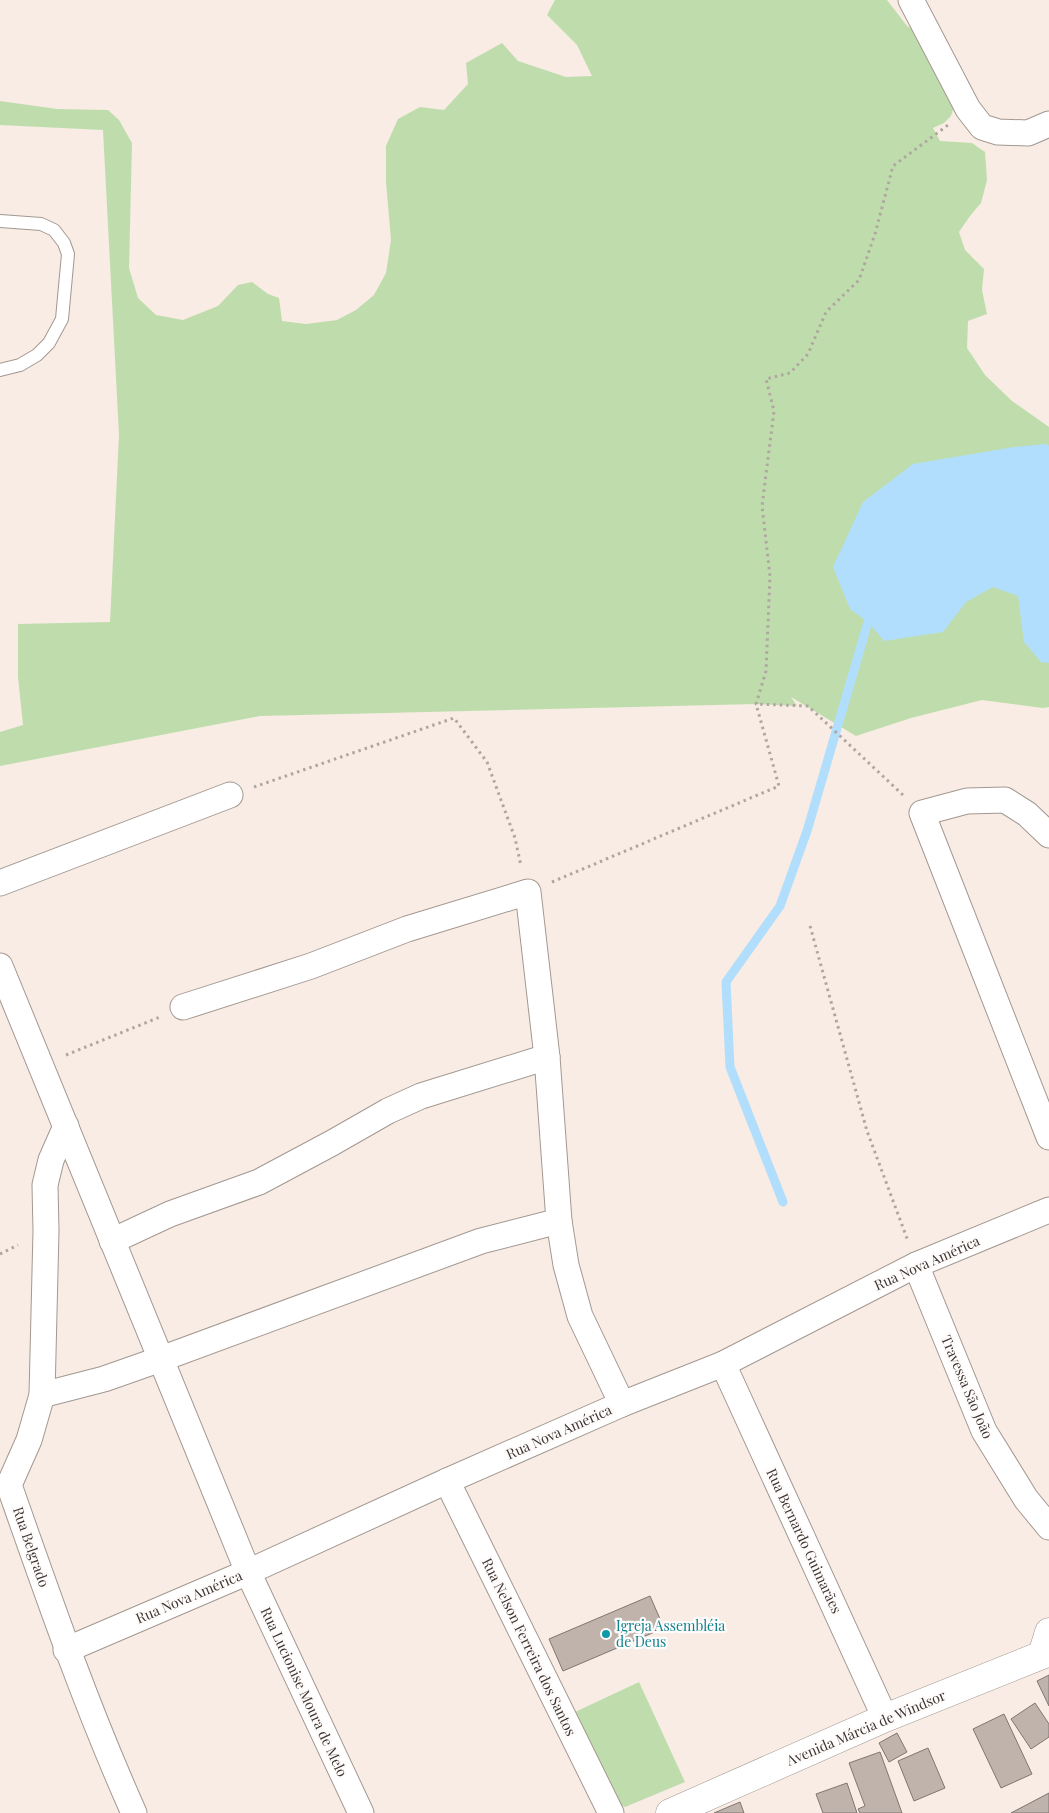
<svg xmlns="http://www.w3.org/2000/svg" width="1049" height="1813" font-family="'Playfair Display',serif">
<style>
.green{fill:#bfddac}
.water{fill:#b1defc}
.lines{fill:none;stroke-linecap:round;stroke-linejoin:round}
.stream{stroke:#b1defc;stroke-width:9}
.building{fill:#bfb3ac;stroke:#817670}
.service-casing{stroke:#a39891;stroke-width:14}
.minor-casing{stroke:#a39891;stroke-width:27}
.tertiary-casing{stroke:#a39891;stroke-width:29}
.path{stroke:#afa6a0;stroke-width:3;stroke-dasharray:2.5 4;stroke-linecap:butt}
.service{stroke:#fff;stroke-width:12}
.minor{stroke:#fff;stroke-width:25}
.tertiary{stroke:#fff;stroke-width:28}
.culture-dot{fill:#0f9aa8;stroke:#fefbfa;stroke-width:2}
.labels{text-anchor:middle;stroke-width:4.5;stroke-linejoin:round;paint-order:stroke}
.street-label{font-size:14px;fill:#3b3633;stroke:#fefbfa}
.culture-label{font-size:14px;fill:#0d838f;stroke:#fefbfa;text-anchor:start}
</style>
<rect width="100%" height="100%" fill="#f8ece4"/>
<!-- green -->
<g class="green">
<path d="M 555,0 L 887,0 L 907,26 L 920,33 L 952,96 L 953,110 L 951,116 L 944,123 L 933,128 L 940,141 L 972,143 L 985,152 L 987,180 L 981,203 L 970,216 L 959,232 L 965,250 L 984,269 L 982,290 L 987,314 L 968,321 L 967,348 L 985,375 L 1012,401 L 1049,427 L 1049,707 L 1043,708 L 982,700 L 911,718 L 856,736 L 791,697 L 797,706 L 756,704 L 260,716 L 0,766 L 0,732 L 23,725 L 18,677 L 18,624 L 110,622 L 119,435 L 103,130 L 0,125 L 0,101 L 57,109 L 108,110 L 119,120 L 132,143 L 129,268 L 138,298 L 156,315 L 183,320 L 218,306 L 238,285 L 252,282 L 268,294 L 279,298 L 282,321 L 306,324 L 337,320 L 356,310 L 374,295 L 386,273 L 391,240 L 386,182 L 386,146 L 398,119 L 420,107 L 444,110 L 468,84 L 466,63 L 502,43 L 518,61 L 566,77 L 592,76 L 577,45 L 547,15 Z"/>
<path d="M 639,1682 L 685,1782 L 625,1807 L 620,1805 L 575,1712 Z"/>
</g>
<!-- water -->
<path class="water" d="M 1047,444 L 1049,446 L 1049,663 L 1041,662 L 1024,642 L 1018,596 L 993,587 L 966,602 L 943,632 L 884,641 L 868,622 L 850,609 L 833,567 L 863,502 L 913,464 L 1014,447 Z"/>
<g class="lines">
<!-- stream -->
<path class="stream" d="M 783,1202 L 730,1067 L 726,982 L 780,906 L 807,831 L 868,622"/>
</g>
<!-- building -->
<g class="building">
<path d="M 650,1596 L 664,1628 L 563,1671 L 549,1639 Z"/>
<path d="M 1049,1675 L 1049,1706 L 1037,1681 Z"/>
<path d="M 1035,1703 L 1049,1724 L 1049,1737 L 1031,1749 L 1011,1719 Z"/>
<path d="M 1004,1714 L 1032,1774 L 1001,1788 L 973,1729 Z"/>
<path d="M 897,1733 L 907,1752 L 889,1762 L 879,1743 Z"/>
<path d="M 928,1748 L 945,1788 L 914,1801 L 898,1761 Z"/>
<path d="M 880,1752 L 902,1813 L 860,1813 L 858,1809 L 865,1806 L 849,1763 Z"/>
<path d="M 847,1783 L 857,1813 L 823,1813 L 816,1794 Z"/>
<path d="M 1049,1793 L 1049,1813 L 1011,1813 Z"/>
<path d="M 740,1802 L 744,1813 L 714,1813 Z"/>
</g>
<g class="lines">
<!-- service casing -->
<g class="service-casing">
<path id="service" d="M 0,221 L 41,224 L 54,230 L 64,243 L 68,254 L 62,319 L 49,343 L 37,355 L 20,365 L 0,370"/>
</g>
<!-- minor casing -->
<g class="minor-casing">
<g id="minor">
<path d="M 911,0 L 968,109 L 982,127 L 998,132 L 1028,133 L 1049,124"/>
<path d="M 1049,835 L 1027,814 L 1005,800 L 967,801 L 922,813 L 1049,1137"/>
<path d="M 0,883 L 230,795"/>
<path d="M 0,966 L 248,1572 L 361,1813"/>
<path d="M 183,1007 L 311,966 L 407,929 L 528,892 L 547,1057 L 559,1221 L 566,1265 L 580,1316 L 622,1404"/>
<path d="M 66,1126 L 51,1160 L 45,1185 L 46,1231 L 42,1395 L 29,1440 L 9,1485 C 48,1596 86,1706 134,1813"/>
<path d="M 112,1241 L 170,1214 L 259,1182 L 332,1143 L 388,1111 L 421,1096 L 547,1057"/>
<path d="M 916,1265 L 984,1431 L 1026,1499 L 1049,1527"/>
<path d="M 723,1364 L 885,1718"/>
<path d="M 42,1395 L 104,1379 L 161,1359 L 481,1241 L 559,1221"/>
<path d="M 447,1481 L 611,1813"/>
<path d="M 66,1650 L 248,1572 L 447,1481 L 622,1404 L 723,1364 L 916,1265 L 1049,1210"/>
</g>
</g>
<!-- tertiary casing -->
<g class="tertiary-casing">
<path id="tertiary" d="M 670,1813 L 885,1718 L 1042,1655 L 1049,1632"/>
</g>
<!-- path -->
<g class="path">
<path d="M 254,787 L 454,718 L 487,762 L 515,838 L 521,866"/>
<path d="M 903,795 L 808,706 L 756,704 L 766,671 L 770,576 L 762,506 L 774,411 L 766,379 L 790,373 L 808,354 L 826,312 L 859,280 L 875,234 L 893,166 L 948,125"/>
<path d="M 552,882 L 779,786 L 756,704"/>
<path d="M 810,926 L 867,1131 L 908,1241"/>
<path d="M 66,1055 L 160,1017"/>
<path d="M 0,1254 L 18,1245"/>
</g>
<!-- service -->
<use href="#service" class="service"/>
<!-- minor -->
<use href="#minor" class="minor"/>
<!-- tertiary -->
<use href="#tertiary" class="tertiary"/>
</g>
<!-- markers -->
<circle class="culture-dot" cx="606" cy="1634" r="5"/>
<g class="labels">
<!-- street labels -->
<g class="street-label">
<text transform="translate(927 1263) rotate(-24)" y="5">Rua Nova América</text>
<text transform="translate(967 1387) rotate(67)" y="5">Travessa São João</text>
<text transform="translate(559 1432) rotate(-24)" y="5">Rua Nova América</text>
<text transform="translate(804 1541) rotate(65)" y="5">Rua Bernardo Guimarães</text>
<text transform="translate(31 1547) rotate(71)" y="5">Rua Belgrado</text>
<text transform="translate(189 1597) rotate(-23)" y="5">Rua Nova América</text>
<text transform="translate(529 1647) rotate(64)" y="5">Rua Nelson Ferreira dos Santos</text>
<text transform="translate(304 1692) rotate(65)" y="5">Rua Lucionise Moura de Melo</text>
<text transform="translate(866 1728) rotate(-23)" y="5">Avenida Márcia de Windsor</text>
</g>
<!-- culture labels -->
<g class="culture-label">
<text x="616" y="1631">Igreja Assembléia<tspan x="616" dy="16">de Deus</tspan></text>
</g>
</g>
</svg>
